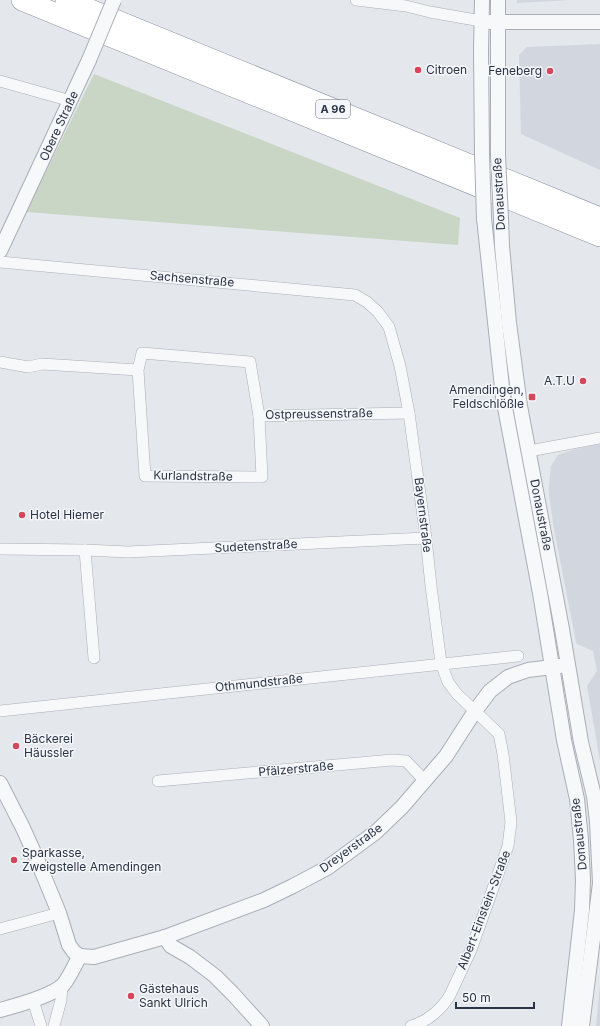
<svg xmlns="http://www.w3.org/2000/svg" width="600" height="1026" font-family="Inter,sans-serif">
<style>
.built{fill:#d2d6de}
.green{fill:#c9d6c5}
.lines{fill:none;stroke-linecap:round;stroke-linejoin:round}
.minor-casing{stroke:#a9aeb7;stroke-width:12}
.tertiary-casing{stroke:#a9aeb7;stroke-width:16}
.motorway-casing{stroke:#8b94a3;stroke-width:22}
.minor{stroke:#f7f8fa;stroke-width:11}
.tertiary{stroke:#f7f8fa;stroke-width:14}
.motorway{stroke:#fff;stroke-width:21}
.tertiary-bridge-casing{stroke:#a9aeb7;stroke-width:16;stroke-linecap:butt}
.tertiary-bridge{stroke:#f7f8fa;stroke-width:14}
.poi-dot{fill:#d1495b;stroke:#f4f6f9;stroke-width:1.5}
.labels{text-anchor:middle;stroke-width:3;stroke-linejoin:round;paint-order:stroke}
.shield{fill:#f4f6f9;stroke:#676e7b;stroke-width:1}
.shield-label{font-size:11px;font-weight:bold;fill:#2b3445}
.poi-label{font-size:12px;fill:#2b3445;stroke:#f4f6f9;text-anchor:start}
.street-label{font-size:12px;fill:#2b3445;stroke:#f4f6f9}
</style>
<rect width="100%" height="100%" fill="#e4e7ec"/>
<!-- built -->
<g class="built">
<path d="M 517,0 L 571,0 L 517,3 Z"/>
<path d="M 600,44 L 600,170 L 521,134 L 519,55 L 527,47 Z"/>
<path d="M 600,444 L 600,761 L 587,686 L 597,671 L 593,651 L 577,644 L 576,642 L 554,529 L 549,495 L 549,485 L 551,466 L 558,455 L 575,449 Z"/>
<path d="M 600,986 L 600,1026 L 596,1026 L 599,995 Z"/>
</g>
<!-- green -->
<path class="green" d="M 94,74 L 460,218 L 458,245 L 26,212 Z"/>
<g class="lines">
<!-- minor casing -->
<g class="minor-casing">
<g id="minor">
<path d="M 356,0 L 406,6 L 430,12 L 481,21"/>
<path d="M 0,81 L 71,101"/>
<path d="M 0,262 L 355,295 L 367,302 L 378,312 L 389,327 L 400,366 L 409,413 L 426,538 L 431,586 L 441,663 L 448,682 L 457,694 L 499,734 L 503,754 L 511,822 L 508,846 L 471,950 L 450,995 C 442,1009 427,1022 411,1026"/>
<path d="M 0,362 L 28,367 L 42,364 L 138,370 L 142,353 L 250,362 L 259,416 L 262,477 L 145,476 L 138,370"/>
<path d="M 259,416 L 409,413"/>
<path d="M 529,451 L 600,438"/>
<path d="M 0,549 L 85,550 L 128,552 L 426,538"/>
<path d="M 85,550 L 94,658"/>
<path d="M 0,711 L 518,656"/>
<path d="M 158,781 L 392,760 L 406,761 L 425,781"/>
<path d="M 0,929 L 59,913"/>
<path d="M 33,1000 L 41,1026"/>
<path d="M 54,1026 L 61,1000 L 62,985"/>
</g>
</g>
<!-- tertiary casing -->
<g class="tertiary-casing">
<g id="tertiary">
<path d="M 490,22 L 600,22"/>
<path d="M 482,155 L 481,50 L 482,0"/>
<path d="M 498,155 L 498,0"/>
<path d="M 484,218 L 503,397 L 540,593 L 564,740 L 577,799 L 581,840 L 583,880 L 582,910 L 569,1026"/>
<path d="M 501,219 L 502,246 L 509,323 L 520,406 L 562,629 L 581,742 L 594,796 L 597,822 L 600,883 L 582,1026"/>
<path d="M 0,251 L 89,60"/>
<path d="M 0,783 L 23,828 L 36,857 L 59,913 L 69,945 L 74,952 L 80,956 L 94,957 L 165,937 L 264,900 L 293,886 L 327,868 L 376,832 L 402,807 L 446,756 L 475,711 L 490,691 L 508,677 L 528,670 L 560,666"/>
<path d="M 165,937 L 171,946 L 190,957 L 215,976 L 233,994 L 262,1026"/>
<path d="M 0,1010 C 15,1006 52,996 63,985 C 69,978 75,964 80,956"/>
</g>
</g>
<!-- motorway casing -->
<g class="motorway-casing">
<g id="motorway">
<path d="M 22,0 L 600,236"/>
<path d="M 66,0 L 600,218"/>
</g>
</g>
<!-- minor -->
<use href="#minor" class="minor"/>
<!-- tertiary -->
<use href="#tertiary" class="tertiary"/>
<!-- motorway -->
<use href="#motorway" class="motorway"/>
<!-- tertiary-bridge casing -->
<g class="tertiary-bridge-casing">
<g id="tertiary-bridge">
<path d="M 89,60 L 114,0"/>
<path d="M 482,155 L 484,218"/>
<path d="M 498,155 L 501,219"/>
</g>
</g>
<!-- tertiary-bridge -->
<use href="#tertiary-bridge" class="tertiary-bridge"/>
</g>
<!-- markers -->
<g class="poi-dot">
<circle cx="418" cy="70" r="4"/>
<circle cx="550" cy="71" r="4"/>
<circle cx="583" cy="381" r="4"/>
<rect x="528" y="393" width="8" height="8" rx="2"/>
<circle cx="22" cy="515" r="4"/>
<circle cx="16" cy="746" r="4"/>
<circle cx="14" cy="860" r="4"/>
<circle cx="131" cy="996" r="4"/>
</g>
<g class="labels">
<!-- shield labels -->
<rect class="shield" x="316" y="100" width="34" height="18" rx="3"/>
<g class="shield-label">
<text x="333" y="113">A 96</text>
</g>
<!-- poi labels -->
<g class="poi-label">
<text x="426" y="74">Citroen</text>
<text x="542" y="75" text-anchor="end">Feneberg</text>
<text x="575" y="385" text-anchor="end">A.T.U</text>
<text x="524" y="394" text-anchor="end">Amendingen,<tspan x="524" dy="14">Feldschlößle</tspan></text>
<text x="30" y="519">Hotel Hiemer</text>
<text x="24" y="743">Bäckerei<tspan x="24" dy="14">Häussler</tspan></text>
<text x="22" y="857">Sparkasse,<tspan x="22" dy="14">Zweigstelle Amendingen</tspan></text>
<text x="139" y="993">Gästehaus<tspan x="139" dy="14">Sankt Ulrich</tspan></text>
</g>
<!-- street labels -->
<g class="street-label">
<text transform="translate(59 126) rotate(-65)" y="4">Obere Straße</text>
<text transform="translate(499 194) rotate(-93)" y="4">Donaustraße</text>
<text transform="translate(192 279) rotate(5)" y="4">Sachsenstraße</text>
<text transform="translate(319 414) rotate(-1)" y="4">Ostpreussenstraße</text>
<text transform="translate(193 476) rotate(1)" y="4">Kurlandstraße</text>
<text transform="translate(423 515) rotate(83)" y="4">Bayernstraße</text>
<text transform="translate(541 515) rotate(79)" y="4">Donaustraße</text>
<text transform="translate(256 546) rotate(-3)" y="4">Sudetenstraße</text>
<text transform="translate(259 683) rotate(-6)" y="4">Othmundstraße</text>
<text transform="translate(296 769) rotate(-5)" y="4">Pfälzerstraße</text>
<text transform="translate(579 834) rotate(-96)" y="4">Donaustraße</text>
<text transform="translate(351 848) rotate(-36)" y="4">Dreyerstraße</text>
<text transform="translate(484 910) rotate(-69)" y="4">Albert-Einstein-Straße</text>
</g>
</g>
<!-- scale -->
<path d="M456 1002v6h78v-6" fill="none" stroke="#2b3445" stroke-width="2"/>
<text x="462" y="1002" font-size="12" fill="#2b3445" stroke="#f4f6f9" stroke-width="3" paint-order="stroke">50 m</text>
</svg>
